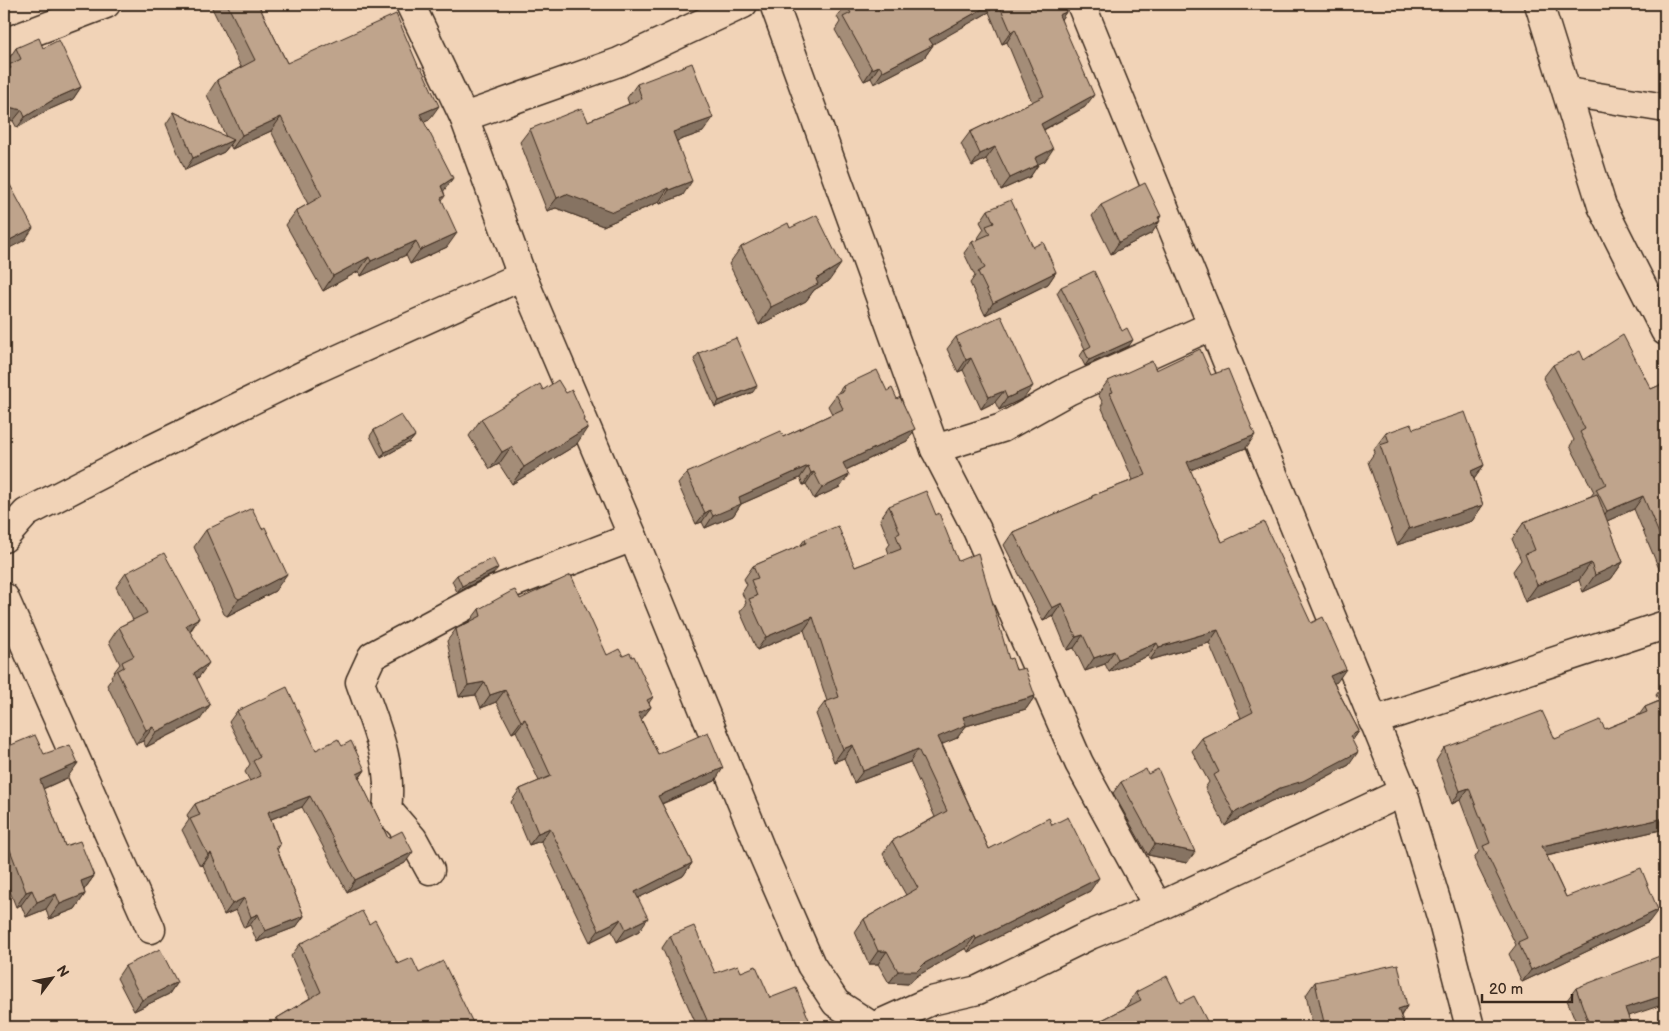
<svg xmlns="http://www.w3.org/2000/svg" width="1669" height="1031" font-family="'Balsamiq Sans',sans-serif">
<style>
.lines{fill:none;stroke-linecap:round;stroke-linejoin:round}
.minor-casing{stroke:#3b2a1e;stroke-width:31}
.minor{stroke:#f1d3b7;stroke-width:28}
.wall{fill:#a48d78;stroke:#3b2a1e}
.shaded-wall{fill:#867362;stroke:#3b2a1e}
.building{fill:#bfa48c;stroke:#3b2a1e}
</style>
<rect width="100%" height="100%" fill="#f1d3b7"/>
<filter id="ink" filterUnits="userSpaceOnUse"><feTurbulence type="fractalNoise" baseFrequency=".02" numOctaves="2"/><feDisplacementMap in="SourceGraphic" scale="10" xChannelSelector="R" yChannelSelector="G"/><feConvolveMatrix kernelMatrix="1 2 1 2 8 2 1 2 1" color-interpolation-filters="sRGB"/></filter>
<g filter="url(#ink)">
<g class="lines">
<!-- minor casing -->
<g class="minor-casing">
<g id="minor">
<path d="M 410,4 L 464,117 L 522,276 L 633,537 L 761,850 L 811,965 L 836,1003 L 873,1027"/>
<path d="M 774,4 L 935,449 L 977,530 L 1079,763 L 1158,907"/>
<path d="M 1081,4 L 1403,792 L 1443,923 L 1470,1027"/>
<path d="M 1539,4 L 1602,206 L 1665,331"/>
<path d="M 4,43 L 106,4"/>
<path d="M 1568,92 L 1665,108"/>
<path d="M 464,117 L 619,62 L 743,4"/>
<path d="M 935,449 L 1002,428 L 1068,391 L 1211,326"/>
<path d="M 4,538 L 26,513 L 127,461 L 314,370 L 522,276"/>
<path d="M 4,597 L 151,929"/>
<path d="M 1373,721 L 1665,625"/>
<path d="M 430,870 L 413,839 L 387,809 C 393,763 375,725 360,682 L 372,656 L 495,590 L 633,537"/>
<path d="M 873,1027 L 931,1001 L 978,990 L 1090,935 L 1158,907 L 1403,792"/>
</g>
</g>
<!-- minor -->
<use href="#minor" class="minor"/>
</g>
<!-- wall -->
<g class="wall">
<path d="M 210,4 L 258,4 L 287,63 L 429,120 L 424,122 L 445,196 L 442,200 L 447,247 L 410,264 L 406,255 L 361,276 L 359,271 L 323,291 L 286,225 L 296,211 L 308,204 L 271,131 L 232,149 L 230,145 L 224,152 L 185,170 L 166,124 L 174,112 L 226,137 L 207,95 L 217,80 L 241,67 Z"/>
<path d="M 894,4 L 1063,4 L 1066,12 L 1061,19 L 1085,107 L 1044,130 L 1045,161 L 1038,164 L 1038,165 L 1030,177 L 1001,190 L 986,159 L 972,166 L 961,144 L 970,132 L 1032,102 L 1007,42 L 1002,44 L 989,12 L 932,44 L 933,45 L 924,58 L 874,84 L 871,78 L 864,81 L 835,30 L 840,22 L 837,17 L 846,5 L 880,11 Z"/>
<path d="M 16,48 L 43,48 L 81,87 L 73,99 L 48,110 L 17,128 L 13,121 L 5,70 L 10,64 L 8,60 Z"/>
<path d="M 637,84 L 703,132 L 677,141 L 683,195 L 660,204 L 659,202 L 603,226 L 556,208 L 547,211 L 520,142 L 530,129 L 588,121 L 629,104 L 627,98 Z"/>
<path d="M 1101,205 L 1159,219 L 1152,233 L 1111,254 L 1092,216 Z"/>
<path d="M 988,210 L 1033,247 L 1056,272 L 1048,284 L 985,315 L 970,283 L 975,276 L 964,253 L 972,242 L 979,239 L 978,238 L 984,229 L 980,222 Z"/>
<path d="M 790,228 L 829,281 L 814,290 L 806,301 L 759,325 L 729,264 L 741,247 Z"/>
<path d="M 1061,287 L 1129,346 L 1085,366 L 1080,356 L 1084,350 L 1085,349 L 1057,293 Z"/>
<path d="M 956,337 L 1024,398 L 999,410 L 995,402 L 981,409 L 963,370 L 958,372 L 947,349 Z"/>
<path d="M 699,353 L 753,392 L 715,407 L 694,359 Z"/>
<path d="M 1584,360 L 1651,389 L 1665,383 L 1665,568 L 1660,571 L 1634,509 L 1607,521 L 1623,562 L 1611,579 L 1583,592 L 1579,580 L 1525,602 L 1513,571 L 1521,560 L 1512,539 L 1524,522 L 1591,496 L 1594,492 L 1570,446 L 1574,440 L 1543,378 L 1553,365 Z"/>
<path d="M 1156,370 L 1211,375 L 1246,448 L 1190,470 L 1222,542 L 1337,682 L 1334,683 L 1359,731 L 1352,741 L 1349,765 L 1294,794 L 1271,801 L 1225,826 L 1205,788 L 1209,782 L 1192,751 L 1202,738 L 1241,718 L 1209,643 L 1150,660 L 1148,656 L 1109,672 L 1105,664 L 1085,671 L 1074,648 L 1067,650 L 1053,616 L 1043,621 L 1004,545 L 1013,532 L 1090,499 L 1092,496 L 1133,480 L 1101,406 L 1103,403 L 1098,394 L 1108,381 Z"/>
<path d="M 843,386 L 907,441 L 846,470 L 849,475 L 840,487 L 814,499 L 806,484 L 803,485 L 800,478 L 741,504 L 733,516 L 705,528 L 702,522 L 696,524 L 678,484 L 687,473 L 783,437 L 832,414 L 828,406 Z"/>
<path d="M 543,390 L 566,393 L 585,419 L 584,421 L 576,445 L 512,484 L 499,464 L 490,469 L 469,436 L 481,419 Z"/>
<path d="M 1413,429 L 1484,465 L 1474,479 L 1483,505 L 1472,521 L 1397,545 L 1368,462 L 1375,452 L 1374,449 L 1386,433 Z"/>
<path d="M 374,430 L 415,436 L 410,442 L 381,458 L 370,436 Z"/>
<path d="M 889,506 L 936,515 L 958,561 L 1009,659 L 1035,696 L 1026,709 L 966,726 L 957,738 L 942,744 L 989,849 L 1052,825 L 1090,891 L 968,952 L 966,948 L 917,976 L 908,984 L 889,983 L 878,964 L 869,964 L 855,932 L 864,919 L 906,895 L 883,854 L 892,841 L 935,817 L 910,762 L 854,783 L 844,758 L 834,762 L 816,714 L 825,702 L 827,701 L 804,630 L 757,650 L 740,612 L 746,603 L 742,593 L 747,585 L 744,579 L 753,566 L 800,546 L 805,539 L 855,567 L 889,554 L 887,548 L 890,544 L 880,519 Z"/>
<path d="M 206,530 L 275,591 L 227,616 L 224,614 L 194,547 Z"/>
<path d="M 126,573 L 199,618 L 190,632 L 199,677 L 197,679 L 200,720 L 146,747 L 143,741 L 136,744 L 107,685 L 112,678 L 111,676 L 120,664 L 109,642 L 119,627 L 133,620 L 116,587 Z"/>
<path d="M 493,574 L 457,592 L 452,581 L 457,575 Z"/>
<path d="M 520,599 L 607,655 L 623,656 L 653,697 L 649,703 L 651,707 L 641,719 L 658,754 L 715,781 L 662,804 L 692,863 L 683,876 L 638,898 L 639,931 L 617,942 L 612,931 L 590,942 L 541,841 L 529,845 L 511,802 L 520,789 L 539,781 L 516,731 L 512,733 L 496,702 L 481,708 L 476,695 L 459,697 L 447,641 L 456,629 L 470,621 L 479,609 Z"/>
<path d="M 1665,683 L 1665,829 L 1547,856 L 1566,897 L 1649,922 L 1522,982 L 1509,954 L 1516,945 L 1474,859 L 1479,851 L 1460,800 L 1452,804 L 1436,761 L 1444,748 L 1555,739 L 1605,729 L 1639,715 L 1645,707 L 1659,701 L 1656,695 Z"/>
<path d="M 237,711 L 316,750 L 342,746 L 365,770 L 359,779 L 388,838 L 405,863 L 347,892 L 302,807 L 271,819 L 280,845 L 277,850 L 304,916 L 296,927 L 257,942 L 250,925 L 244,928 L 236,910 L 224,915 L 203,865 L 200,866 L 182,830 L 189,820 L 187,815 L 195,804 L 250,781 L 245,772 L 250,764 L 229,722 Z"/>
<path d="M 4,748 L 44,754 L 67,778 L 43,789 L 65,846 L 94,876 L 84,890 L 85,894 L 75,909 L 49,919 L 46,909 L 26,917 L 21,905 L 16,907 L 4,876 Z"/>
<path d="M 1121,782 L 1187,863 L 1148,855 L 1113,793 Z"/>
<path d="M 369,924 L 398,964 L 419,973 L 475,1027 L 270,1027 L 277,1018 L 310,998 L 291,956 L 300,944 Z"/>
<path d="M 670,936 L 715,973 L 741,972 L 770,998 L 697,1026 L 662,948 Z"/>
<path d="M 125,966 L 177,982 L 169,994 L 134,1011 L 117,978 Z"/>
<path d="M 1315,982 L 1407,1006 L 1401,1016 L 1405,1027 L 1313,1027 L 1306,995 Z"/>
<path d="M 1576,988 L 1628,1016 L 1632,1027 L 1578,1027 L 1567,1000 Z"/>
<path d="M 1136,992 L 1180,1003 L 1208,1023 L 1205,1027 L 1097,1027 L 1102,1020 L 1125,1008 Z"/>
</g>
<!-- shaded-wall -->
<g class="shaded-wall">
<path d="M 682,4 L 687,4 L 680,7 Z"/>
<path d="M 991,4 L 995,4 L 989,12 L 921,51 L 929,39 Z"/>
<path d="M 1066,12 L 1058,24 L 1059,15 Z"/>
<path d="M 1015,29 L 1007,42 L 1002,44 L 1011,32 Z"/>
<path d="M 933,45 L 924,58 L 874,84 L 883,71 Z"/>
<path d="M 879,66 L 871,78 L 864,81 L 872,69 Z"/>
<path d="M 81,87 L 73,99 L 48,110 L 17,128 L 25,117 L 56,98 Z"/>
<path d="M 1094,95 L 1085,107 L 1032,136 L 1041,124 Z"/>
<path d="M 4,106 L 22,110 L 13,121 L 4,119 Z"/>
<path d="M 439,106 L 429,120 L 410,129 L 420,114 Z"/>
<path d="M 281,117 L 271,131 L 232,149 L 242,135 Z"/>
<path d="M 713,118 L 703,132 L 663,146 L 673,132 Z"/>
<path d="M 233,140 L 224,152 L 185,170 L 193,158 Z"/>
<path d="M 995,147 L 986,159 L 972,166 L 980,154 Z"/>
<path d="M 1053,149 L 1045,161 L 1026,170 L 1035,158 Z"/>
<path d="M 1038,165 L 1030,177 L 1001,190 L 1010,178 Z"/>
<path d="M 453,178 L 443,192 L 441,186 Z"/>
<path d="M 692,181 L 683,195 L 660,204 L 669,190 Z"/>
<path d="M 668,188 L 659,202 L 603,226 L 556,208 L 547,211 L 557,198 L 566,194 Z"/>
<path d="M 1161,216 L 1156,224 L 1160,221 L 1152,233 L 1111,254 L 1119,242 Z"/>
<path d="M 33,228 L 25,240 L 4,251 L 4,243 Z"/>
<path d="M 457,233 L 447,247 L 410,264 L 420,250 Z"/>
<path d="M 416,241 L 406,255 L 361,276 L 371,261 Z"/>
<path d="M 369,257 L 359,271 L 323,291 L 333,276 Z"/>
<path d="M 841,264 L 829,281 L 814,290 L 806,301 L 759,325 L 771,307 Z"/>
<path d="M 1056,272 L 1048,284 L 985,315 L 993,303 Z"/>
<path d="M 1133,340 L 1129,346 L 1085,366 L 1089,360 Z"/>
<path d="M 971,358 L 963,370 L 958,372 L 966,360 Z"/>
<path d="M 757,386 L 753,392 L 715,407 L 719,401 Z"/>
<path d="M 1033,386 L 1024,398 L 999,410 L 1007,398 Z"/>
<path d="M 1004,391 L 995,402 L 981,409 L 989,397 Z"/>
<path d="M 588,427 L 576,445 L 512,484 L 524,467 Z"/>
<path d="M 915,429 L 907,441 L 835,475 L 843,463 Z"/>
<path d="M 1255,435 L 1246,448 L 1178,475 L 1187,462 Z"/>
<path d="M 415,436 L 410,442 L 381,458 L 385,452 Z"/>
<path d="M 511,447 L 499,464 L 490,469 L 502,452 Z"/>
<path d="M 1484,465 L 1472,482 L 1471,471 Z"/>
<path d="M 808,466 L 800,478 L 741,504 L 733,516 L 705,528 L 713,516 L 739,497 Z"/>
<path d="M 814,472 L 806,484 L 803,485 L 811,473 Z"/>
<path d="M 849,475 L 840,487 L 814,499 L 822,488 Z"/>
<path d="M 1643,496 L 1634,509 L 1598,525 L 1607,511 Z"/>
<path d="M 1483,505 L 1472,521 L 1397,545 L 1409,529 Z"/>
<path d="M 710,510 L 702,522 L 696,524 L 705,513 Z"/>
<path d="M 1623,562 L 1611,579 L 1583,592 L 1595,575 Z"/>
<path d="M 1591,563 L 1579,580 L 1525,602 L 1537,585 Z"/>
<path d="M 1665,563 L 1665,568 L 1660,571 Z"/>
<path d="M 498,568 L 493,574 L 457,592 L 462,586 Z"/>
<path d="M 287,574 L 275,591 L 227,616 L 239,599 Z"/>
<path d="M 1062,603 L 1053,616 L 1043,621 L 1052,608 Z"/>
<path d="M 813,617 L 804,630 L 757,650 L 766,637 Z"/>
<path d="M 199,618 L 189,632 L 186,625 Z"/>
<path d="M 1218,630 L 1209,643 L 1150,660 L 1159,647 Z"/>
<path d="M 1083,635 L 1074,648 L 1067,650 L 1076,637 Z"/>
<path d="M 1157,643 L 1148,656 L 1109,672 L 1118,659 Z"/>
<path d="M 1114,651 L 1105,664 L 1085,671 L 1094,658 Z"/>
<path d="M 209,663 L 199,677 L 183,687 L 194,673 Z"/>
<path d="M 1346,669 L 1337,682 L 1321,689 L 1330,676 Z"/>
<path d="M 485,682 L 476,695 L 459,697 L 468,685 Z"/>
<path d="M 505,690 L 496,702 L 481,708 L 490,695 Z"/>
<path d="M 1035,696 L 1026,709 L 966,726 L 957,738 L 929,750 L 938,737 L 963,717 Z"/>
<path d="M 210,705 L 200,720 L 146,747 L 156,732 Z"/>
<path d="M 651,707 L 642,719 L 629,725 L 638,713 Z"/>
<path d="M 525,719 L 516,731 L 512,733 L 521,721 Z"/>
<path d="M 153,727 L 143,741 L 136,744 L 146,730 Z"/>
<path d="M 1359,731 L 1350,744 L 1350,736 Z"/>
<path d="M 853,745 L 844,758 L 834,762 L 843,749 Z"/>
<path d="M 918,749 L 910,762 L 854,783 L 863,771 Z"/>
<path d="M 1358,752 L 1349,765 L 1294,794 L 1271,801 L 1225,826 L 1234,813 L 1280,788 Z"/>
<path d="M 78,763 L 67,778 L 29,795 L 40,780 Z"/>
<path d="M 723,768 L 715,781 L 649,809 L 658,796 Z"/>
<path d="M 365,770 L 357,781 L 357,774 Z"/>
<path d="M 1469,788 L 1460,800 L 1452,804 L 1460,791 Z"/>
<path d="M 310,796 L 302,807 L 261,823 L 268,812 Z"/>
<path d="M 1665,818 L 1665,829 L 1533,859 L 1542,846 Z"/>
<path d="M 550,828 L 541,841 L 529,845 L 538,833 Z"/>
<path d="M 1155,844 L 1195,852 L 1187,863 L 1148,855 Z"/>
<path d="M 413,852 L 405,863 L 347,892 L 355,880 Z"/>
<path d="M 211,853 L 203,865 L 200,866 L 208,855 Z"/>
<path d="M 692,863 L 683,876 L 626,904 L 635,892 Z"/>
<path d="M 94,876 L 83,891 L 81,881 Z"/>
<path d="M 1099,878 L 1090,891 L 968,952 L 976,939 Z"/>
<path d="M 32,890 L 21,905 L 16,907 L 26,892 Z"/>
<path d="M 56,894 L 46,909 L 26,917 L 37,902 Z"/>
<path d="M 85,894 L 75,909 L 49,919 L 60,904 Z"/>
<path d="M 244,898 L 236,910 L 224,915 L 232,904 Z"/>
<path d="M 1658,910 L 1649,922 L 1522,982 L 1531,970 Z"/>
<path d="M 258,914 L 250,925 L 244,928 L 251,917 Z"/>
<path d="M 304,916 L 296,927 L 257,942 L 265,931 Z"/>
<path d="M 648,918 L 639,931 L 617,942 L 626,929 Z"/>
<path d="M 621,919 L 612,931 L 590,942 L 599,930 Z"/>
<path d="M 975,936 L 966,948 L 917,976 L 908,984 L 889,983 L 898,971 L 925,963 Z"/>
<path d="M 878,951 L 887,951 L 878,964 L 869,964 Z"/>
<path d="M 177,982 L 169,994 L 134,1011 L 142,1000 Z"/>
<path d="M 1665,995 L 1665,1004 L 1617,1020 L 1625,1008 Z"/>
<path d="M 1407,1006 L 1398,1020 L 1398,1009 Z"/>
</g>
<!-- building -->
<g class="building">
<path d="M 227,4 L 258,4 L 287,63 L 396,14 L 419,68 L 421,67 L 439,106 L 420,114 L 453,178 L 441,186 L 445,196 L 441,198 L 457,233 L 420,250 L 416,241 L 371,261 L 369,257 L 333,276 L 296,211 L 322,196 L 281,117 L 242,135 L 217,80 L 255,60 Z"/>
<path d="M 848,4 L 875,4 L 880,11 L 894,4 L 991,4 L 929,39 L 933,45 L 883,71 L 879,66 L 872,69 L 843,17 L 851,13 L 846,5 Z"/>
<path d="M 999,4 L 1063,4 L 1066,12 L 1059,15 L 1094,95 L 1041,124 L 1053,149 L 1035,158 L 1038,165 L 1010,178 L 995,147 L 980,154 L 970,132 L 1044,96 L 1015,29 L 1011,32 Z"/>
<path d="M 39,38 L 43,48 L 59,40 L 81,87 L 56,98 L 25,117 L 22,110 L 4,106 L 4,71 L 11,68 L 9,65 L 21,59 L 16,48 Z"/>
<path d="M 692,63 L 713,118 L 673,132 L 692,181 L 669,190 L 668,188 L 613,212 L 566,194 L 557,198 L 530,129 L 582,108 L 588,121 L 642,99 L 637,84 Z"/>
<path d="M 174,112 L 233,140 L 193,158 Z"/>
<path d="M 9,183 L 33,228 L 4,243 L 4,186 Z"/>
<path d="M 1145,183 L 1161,216 L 1158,217 L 1160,221 L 1119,242 L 1101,205 Z"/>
<path d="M 1011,200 L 1033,247 L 1043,242 L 1056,272 L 993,303 L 978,272 L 985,268 L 972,242 L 990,234 L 986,226 L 994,223 L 988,210 Z"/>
<path d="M 817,215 L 841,264 L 816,279 L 818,284 L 771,307 L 741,247 L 788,223 L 790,228 Z"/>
<path d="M 1094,271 L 1122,331 L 1127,328 L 1133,340 L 1089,360 L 1084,350 L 1091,346 L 1061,287 Z"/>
<path d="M 1001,316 L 1033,386 L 1007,398 L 1004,391 L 989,397 L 971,358 L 966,360 L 956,337 Z"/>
<path d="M 1623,335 L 1651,389 L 1665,383 L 1665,548 L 1643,496 L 1607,511 L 1596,489 L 1606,484 L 1580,432 L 1585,429 L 1553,365 L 1580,351 L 1584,360 Z"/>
<path d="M 736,338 L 757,386 L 719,401 L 699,353 Z"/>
<path d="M 1200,349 L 1211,375 L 1228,369 L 1255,435 L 1187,462 L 1222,542 L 1264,522 L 1311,623 L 1323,617 L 1346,669 L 1330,676 L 1359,731 L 1350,736 L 1358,752 L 1303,781 L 1280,788 L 1234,813 L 1214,775 L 1219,772 L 1202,738 L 1253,712 L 1218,630 L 1159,647 L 1157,643 L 1118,659 L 1114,651 L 1094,658 L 1083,635 L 1076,637 L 1062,603 L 1052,608 L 1013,532 L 1092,498 L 1092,496 L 1146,475 L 1110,393 L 1113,392 L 1108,381 L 1152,361 L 1156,370 Z"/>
<path d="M 877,370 L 887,391 L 892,388 L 897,399 L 900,397 L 915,429 L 843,463 L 849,475 L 822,488 L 814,472 L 811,473 L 808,466 L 739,497 L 741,504 L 713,516 L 710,510 L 705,513 L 687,473 L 781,431 L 783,437 L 843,409 L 836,394 L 844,391 L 843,386 Z"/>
<path d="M 558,380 L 566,393 L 572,390 L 585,419 L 583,420 L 588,427 L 524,467 L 511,447 L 502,452 L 481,419 L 540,384 L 543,390 Z"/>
<path d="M 1465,412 L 1484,465 L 1471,471 L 1483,505 L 1409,529 L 1380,445 L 1389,442 L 1386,433 L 1411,424 L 1413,429 Z"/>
<path d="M 401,415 L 415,436 L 385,452 L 374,430 Z"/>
<path d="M 926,491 L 936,515 L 939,513 L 958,561 L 978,553 L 1009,659 L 1012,658 L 1016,670 L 1025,668 L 1035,696 L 963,717 L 966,725 L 938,737 L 989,849 L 1049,818 L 1052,825 L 1068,817 L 1099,878 L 976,939 L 975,936 L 925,963 L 917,971 L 898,971 L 887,951 L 878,951 L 864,919 L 918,888 L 892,841 L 947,811 L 918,749 L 863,771 L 853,745 L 843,749 L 825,702 L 839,697 L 813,617 L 766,637 L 749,599 L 757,596 L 751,580 L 758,578 L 753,566 L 806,543 L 805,539 L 838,526 L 855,567 L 901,549 L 896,535 L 900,533 L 889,506 Z"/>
<path d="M 1597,494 L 1623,562 L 1595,575 L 1591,563 L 1537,585 L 1525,554 L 1535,550 L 1524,522 Z"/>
<path d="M 252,508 L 262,529 L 265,527 L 287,574 L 239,599 L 236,597 L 206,530 Z"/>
<path d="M 164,553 L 199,618 L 186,625 L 209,663 L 194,673 L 210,705 L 156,732 L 153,727 L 146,730 L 117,671 L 124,667 L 122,662 L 134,656 L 119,627 L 147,613 L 126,573 Z"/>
<path d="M 493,558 L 498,568 L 462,586 L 457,575 Z"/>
<path d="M 571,575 L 607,655 L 619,649 L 623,656 L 630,653 L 632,657 L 634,656 L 653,697 L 647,700 L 651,707 L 638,713 L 658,754 L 708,732 L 723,768 L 658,796 L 692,863 L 635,892 L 648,918 L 626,929 L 621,919 L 599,930 L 550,828 L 538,833 L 520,789 L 551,776 L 525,719 L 521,721 L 505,690 L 490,695 L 485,682 L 468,685 L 456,629 L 481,616 L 479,609 L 510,592 L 515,590 L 520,599 Z"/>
<path d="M 287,687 L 316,750 L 338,739 L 342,746 L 351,741 L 365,770 L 357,774 L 388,838 L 402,831 L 413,852 L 355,880 L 310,796 L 268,812 L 280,845 L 276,847 L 304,916 L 265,931 L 258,914 L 251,917 L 244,898 L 232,904 L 211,853 L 208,855 L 190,819 L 200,815 L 195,804 L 261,776 L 253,761 L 260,757 L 237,711 Z"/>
<path d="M 1665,699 L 1665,818 L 1542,846 L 1566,897 L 1641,868 L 1658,910 L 1531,970 L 1518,942 L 1527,938 L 1483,846 L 1490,843 L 1469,788 L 1460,791 L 1444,748 L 1542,711 L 1555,739 L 1600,720 L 1605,729 L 1647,712 L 1645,707 Z"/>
<path d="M 35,735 L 44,754 L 70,745 L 78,763 L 40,780 L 65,846 L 80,841 L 94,876 L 81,881 L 85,894 L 60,904 L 56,894 L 37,902 L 32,890 L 26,892 L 4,834 L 4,748 Z"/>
<path d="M 1146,769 L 1148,774 L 1158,769 L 1195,852 L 1155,844 L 1121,782 Z"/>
<path d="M 362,911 L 369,924 L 375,920 L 398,964 L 412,958 L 419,973 L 443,961 L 475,1027 L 282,1027 L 277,1018 L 321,992 L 300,944 Z"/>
<path d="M 694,926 L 715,973 L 738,965 L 741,972 L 756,966 L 770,998 L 796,988 L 812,1027 L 694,1027 L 707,1020 L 670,936 Z"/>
<path d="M 160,949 L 177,982 L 142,1000 L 125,966 Z"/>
<path d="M 1665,954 L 1665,995 L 1625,1008 L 1632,1027 L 1590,1027 L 1576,988 Z"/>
<path d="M 1398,964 L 1407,1006 L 1398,1009 L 1405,1027 L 1325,1027 L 1315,982 Z"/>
<path d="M 1167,976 L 1180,1003 L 1194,996 L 1208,1023 L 1200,1027 L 1106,1027 L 1102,1020 L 1141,1000 L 1136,992 Z"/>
</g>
</g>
<!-- margin -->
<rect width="1669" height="1031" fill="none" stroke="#f1d3b7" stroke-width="20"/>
<rect x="10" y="10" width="1649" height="1011" fill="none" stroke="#3b2a1e" stroke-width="2" filter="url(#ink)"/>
<!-- north arrow -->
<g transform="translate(52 978) rotate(58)" stroke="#f1d3b7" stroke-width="4" paint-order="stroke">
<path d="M0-4L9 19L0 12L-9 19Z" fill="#3b2a1e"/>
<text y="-8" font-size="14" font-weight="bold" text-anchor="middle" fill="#3b2a1e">N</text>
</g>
<!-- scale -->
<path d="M1482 994v8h90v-8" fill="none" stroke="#3b2a1e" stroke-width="2.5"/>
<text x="1489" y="994" font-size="15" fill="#3b2a1e" stroke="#f1d3b7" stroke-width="4" paint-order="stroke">20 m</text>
</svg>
